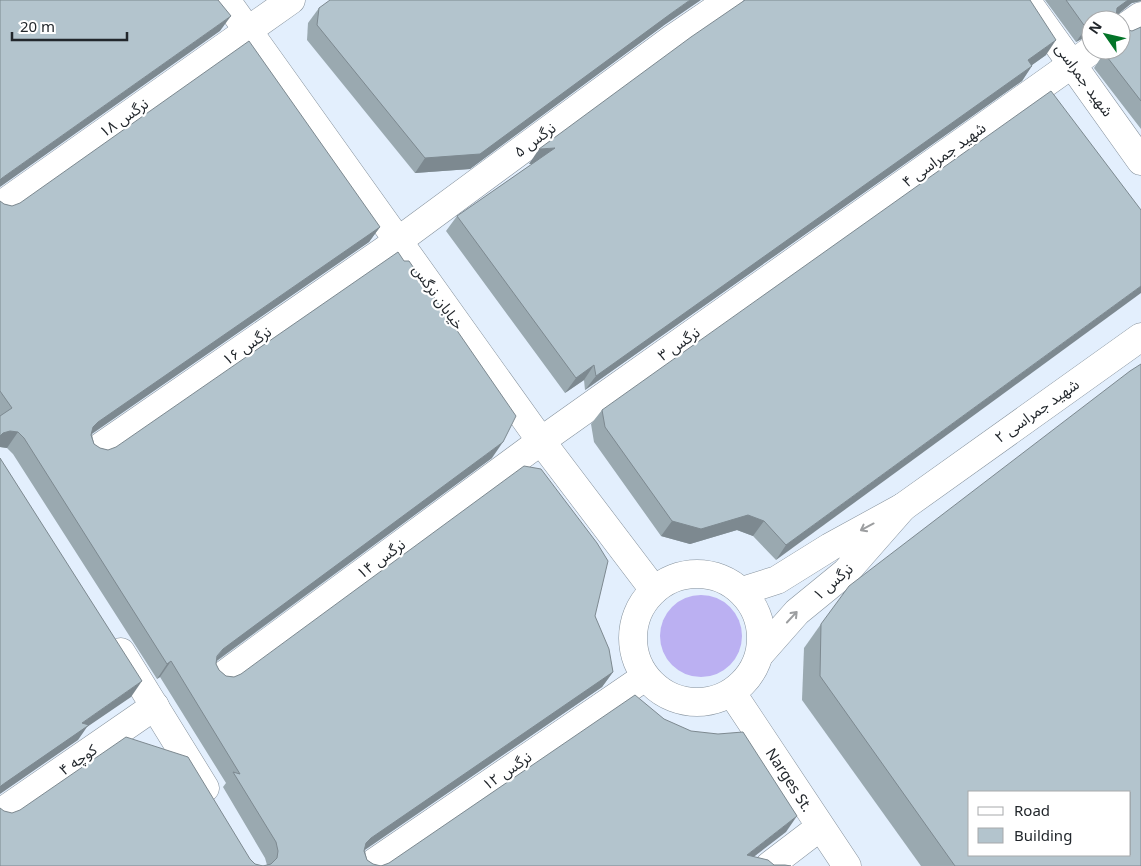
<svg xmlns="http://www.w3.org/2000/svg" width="1141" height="866" font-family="'Noto Sans','Noto Sans Arabic',sans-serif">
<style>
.grass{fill:#bbb0f2}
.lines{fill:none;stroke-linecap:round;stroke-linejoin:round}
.minor-casing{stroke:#85919c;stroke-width:29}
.minor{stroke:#fff;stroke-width:28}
.wall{fill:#9aa9b0}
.shaded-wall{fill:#7d8990}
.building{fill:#b3c4cd;stroke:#7d8990;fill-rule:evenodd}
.oneway{stroke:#9c9ea0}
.labels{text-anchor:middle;stroke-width:4.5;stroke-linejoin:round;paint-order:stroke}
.street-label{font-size:15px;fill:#22272c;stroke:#fff}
</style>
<rect width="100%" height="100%" fill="#e3effd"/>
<!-- grass -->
<circle class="grass" cx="701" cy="636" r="41"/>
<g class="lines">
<!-- minor casing -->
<g class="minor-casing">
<g id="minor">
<path d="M 226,0 L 541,441 L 654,590"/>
<path d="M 1026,0 L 1141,161"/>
<path d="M 1121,30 L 1141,16"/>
<path d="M 0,206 L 291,0"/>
<path d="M 96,450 L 398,241 L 672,39 L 729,0"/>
<path d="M 903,507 L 1141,337"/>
<circle cx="697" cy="638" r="64"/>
<path d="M 742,591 L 777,580 L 830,547 L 903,507 L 846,572 L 797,612 L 760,654"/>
<path d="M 121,652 L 205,788"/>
<path d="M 221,677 L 541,441 L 1092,50"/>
<path d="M 732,693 L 847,866"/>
<path d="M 0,813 L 155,706"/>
<path d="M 369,866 L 645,677"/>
<path d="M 769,866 L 820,827"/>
</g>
</g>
<!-- minor -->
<use href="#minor" class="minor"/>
</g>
<!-- wall -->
<g class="wall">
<path d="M 744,0 L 1030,0 L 1046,55 L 1032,65 L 1022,81 L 585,390 L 584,380 L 565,393 L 446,231 L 457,216 L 532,164 L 529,164 L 744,1 Z"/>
<path d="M 1045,0 L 1141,0 L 1141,1 L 1132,3 L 1091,20 L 1091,34 L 1076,42 Z"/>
<path d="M 319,8 L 663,26 L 470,169 L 415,173 L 307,40 L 308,23 Z"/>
<path d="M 1141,27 L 1141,129 L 1094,68 L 1104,53 L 1121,50 L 1124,29 L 1132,31 Z"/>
<path d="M 0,201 L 4,204 L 12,206 L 380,227 L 369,242 L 92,434 L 94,444 L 100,448 L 108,450 L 492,458 L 217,661 L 216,664 L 219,670 L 226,676 L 234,677 L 595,616 L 613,672 L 602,687 L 365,850 L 367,860 L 373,864 L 267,865 L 265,858 L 223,787 L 226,783 L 160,677 L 157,679 L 13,454 L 7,448 L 0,447 Z"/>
<path d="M 1141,210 L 776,560 L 753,536 L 737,530 L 690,544 L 661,536 L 594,442 L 591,424 L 602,410 Z"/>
<path d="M 821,624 L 1141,866 L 921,866 L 802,700 L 804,648 Z"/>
</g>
<!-- shaded-wall -->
<g class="shaded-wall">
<path d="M 690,0 L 701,0 L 663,26 L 470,169 L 415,173 L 425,158 L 673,12 Z"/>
<path d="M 1128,0 L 1141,0 L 1141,1 L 1132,3 L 1111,20 L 1117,8 Z"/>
<path d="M 231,16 L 220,31 L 0,187 L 0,180 L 2,178 Z"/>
<path d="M 1091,25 L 1091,34 L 1076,42 L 1086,28 Z"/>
<path d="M 1056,40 L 1046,55 L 1018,75 L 1028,60 Z"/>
<path d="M 1032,66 L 1022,81 L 585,390 L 596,376 Z"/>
<path d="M 555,148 L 544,163 L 529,164 L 539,149 Z"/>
<path d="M 380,227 L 369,242 L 87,437 L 93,427 L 98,422 Z"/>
<path d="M 1141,286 L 1141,293 L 776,560 L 786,545 Z"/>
<path d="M 594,365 L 584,380 L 565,393 L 576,378 Z"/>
<path d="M 10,431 L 18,432 L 7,448 L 0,447 L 0,436 L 3,433 Z"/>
<path d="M 503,442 L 492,458 L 212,664 L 223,649 Z"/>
<path d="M 748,515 L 764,521 L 753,536 L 737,530 L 690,544 L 661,536 L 672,521 Z"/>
<path d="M 171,661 L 160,677 L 157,679 L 167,664 Z"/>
<path d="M 613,672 L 602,687 L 360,853 L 366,843 L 371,838 Z"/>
<path d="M 142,681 L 131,697 L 87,727 L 78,740 L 0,794 L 0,787 L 2,785 L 82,723 Z"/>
<path d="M 797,816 L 786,832 L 742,866 L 747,855 Z"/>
</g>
<!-- building -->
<g class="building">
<path d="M 0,0 L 218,0 L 231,16 L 2,178 L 0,180 Z"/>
<path d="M 330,0 L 690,0 L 673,12 L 480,154 L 425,158 L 317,25 L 319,8 Z"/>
<path d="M 745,0 L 1030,0 L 1056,40 L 1028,60 L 1032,66 L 596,376 L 594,365 L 576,378 L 457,216 L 555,148 L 539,149 L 691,37 Z"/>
<path d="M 1066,0 L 1128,0 L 1117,8 L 1116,17 L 1117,20 L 1091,20 L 1091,25 L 1086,28 Z"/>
<path d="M 1121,26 L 1124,29 L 1132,31 L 1141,27 L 1141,101 L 1104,53 L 1107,50 L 1121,50 Z"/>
<path d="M 249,41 L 380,227 L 98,422 L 93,427 L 91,435 L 94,444 L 100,448 L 108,450 L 116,447 L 398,252 L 404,261 L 409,261 L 516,416 L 503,442 L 223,649 L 217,656 L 216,664 L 219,670 L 226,676 L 234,677 L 241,674 L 524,466 L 541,469 L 597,543 L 608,561 L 595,616 L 609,649 L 613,672 L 371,838 L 366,843 L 364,851 L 367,860 L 373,864 L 381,866 L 263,866 L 271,864 L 277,858 L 278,851 L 276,842 L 233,772 L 240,774 L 171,661 L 167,664 L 24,438 L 18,432 L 10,431 L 3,433 L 0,436 L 0,416 L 12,408 L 0,391 L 0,201 L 4,204 L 12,206 L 20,203 Z"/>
<path d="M 1051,91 L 1141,210 L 1141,286 L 786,545 L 764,521 L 748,515 L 701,529 L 672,521 L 605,427 L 602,410 Z"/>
<path d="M 1141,364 L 1141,866 L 955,866 L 820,676 L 821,624 L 849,586 L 1130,371 ZM 970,792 L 1130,792 L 1130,855 L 970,855 Z"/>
<path d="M 0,458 L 142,681 L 82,723 L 89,725 L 2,785 L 0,787 Z"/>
<path d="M 635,695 L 664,719 L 691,731 L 718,734 L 743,732 L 797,816 L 747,855 L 768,860 L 774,865 L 785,865 L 791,866 L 381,866 L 389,863 Z"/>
<path d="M 126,737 L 188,757 L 250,859 L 255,864 L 263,866 L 0,866 L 0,808 L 4,811 L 12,813 L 20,810 Z"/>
</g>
<!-- one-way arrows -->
<defs><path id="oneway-shaft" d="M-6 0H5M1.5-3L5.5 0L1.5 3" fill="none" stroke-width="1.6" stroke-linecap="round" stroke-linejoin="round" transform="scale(1.25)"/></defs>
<g class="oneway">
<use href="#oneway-shaft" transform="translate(867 527) rotate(152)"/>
<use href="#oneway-shaft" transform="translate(792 617) rotate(-47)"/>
</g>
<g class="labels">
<!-- street labels -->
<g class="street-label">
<text transform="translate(1084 80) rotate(54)" y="5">شهید جمراسی</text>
<text transform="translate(124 118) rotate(-35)" y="5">نرگس ۱۸</text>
<text transform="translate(535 140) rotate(-36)" y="5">نرگس ۵</text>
<text transform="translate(944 155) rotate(-36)" y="5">شهید جمراسی ۴</text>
<text transform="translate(438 297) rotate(54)" y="5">خیابان نرگس</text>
<text transform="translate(679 344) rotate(-35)" y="5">نرگس ۳</text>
<text transform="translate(247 346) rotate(-35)" y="5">نرگس ۱۶</text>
<text transform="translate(1037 411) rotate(-35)" y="5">شهید جمراسی ۲</text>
<text transform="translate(381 559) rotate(-36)" y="5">نرگس ۱۴</text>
<text transform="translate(833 582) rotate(-41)" y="5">نرگس ۱</text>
<text transform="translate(78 760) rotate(-35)" y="5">کوچه ۴</text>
<text transform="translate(507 771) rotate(-34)" y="5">نرگس ۱۲</text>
<text transform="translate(789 780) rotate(57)" y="5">Narges St.</text>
</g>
</g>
<!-- legend -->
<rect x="968" y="791" width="162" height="65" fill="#ffffff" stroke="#a7a9ab"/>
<rect x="978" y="807" width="25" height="8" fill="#ffffff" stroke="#a7a9ab"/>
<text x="1014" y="816" font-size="15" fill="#22272c">Road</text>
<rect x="978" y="828" width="25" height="15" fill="#b3c4cd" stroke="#a7a9ab"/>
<text x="1014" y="841" font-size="15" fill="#22272c">Building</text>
<!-- north arrow -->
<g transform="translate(1106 35) rotate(304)"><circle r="24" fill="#ffffff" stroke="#a7a9ab"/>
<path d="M0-4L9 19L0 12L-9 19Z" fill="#037428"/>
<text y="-8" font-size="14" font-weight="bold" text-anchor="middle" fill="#22272c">N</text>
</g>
<!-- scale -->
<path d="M12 32v8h115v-8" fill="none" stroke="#22272c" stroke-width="2.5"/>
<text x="20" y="32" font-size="15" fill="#22272c" stroke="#ffffff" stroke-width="4" paint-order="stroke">20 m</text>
</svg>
